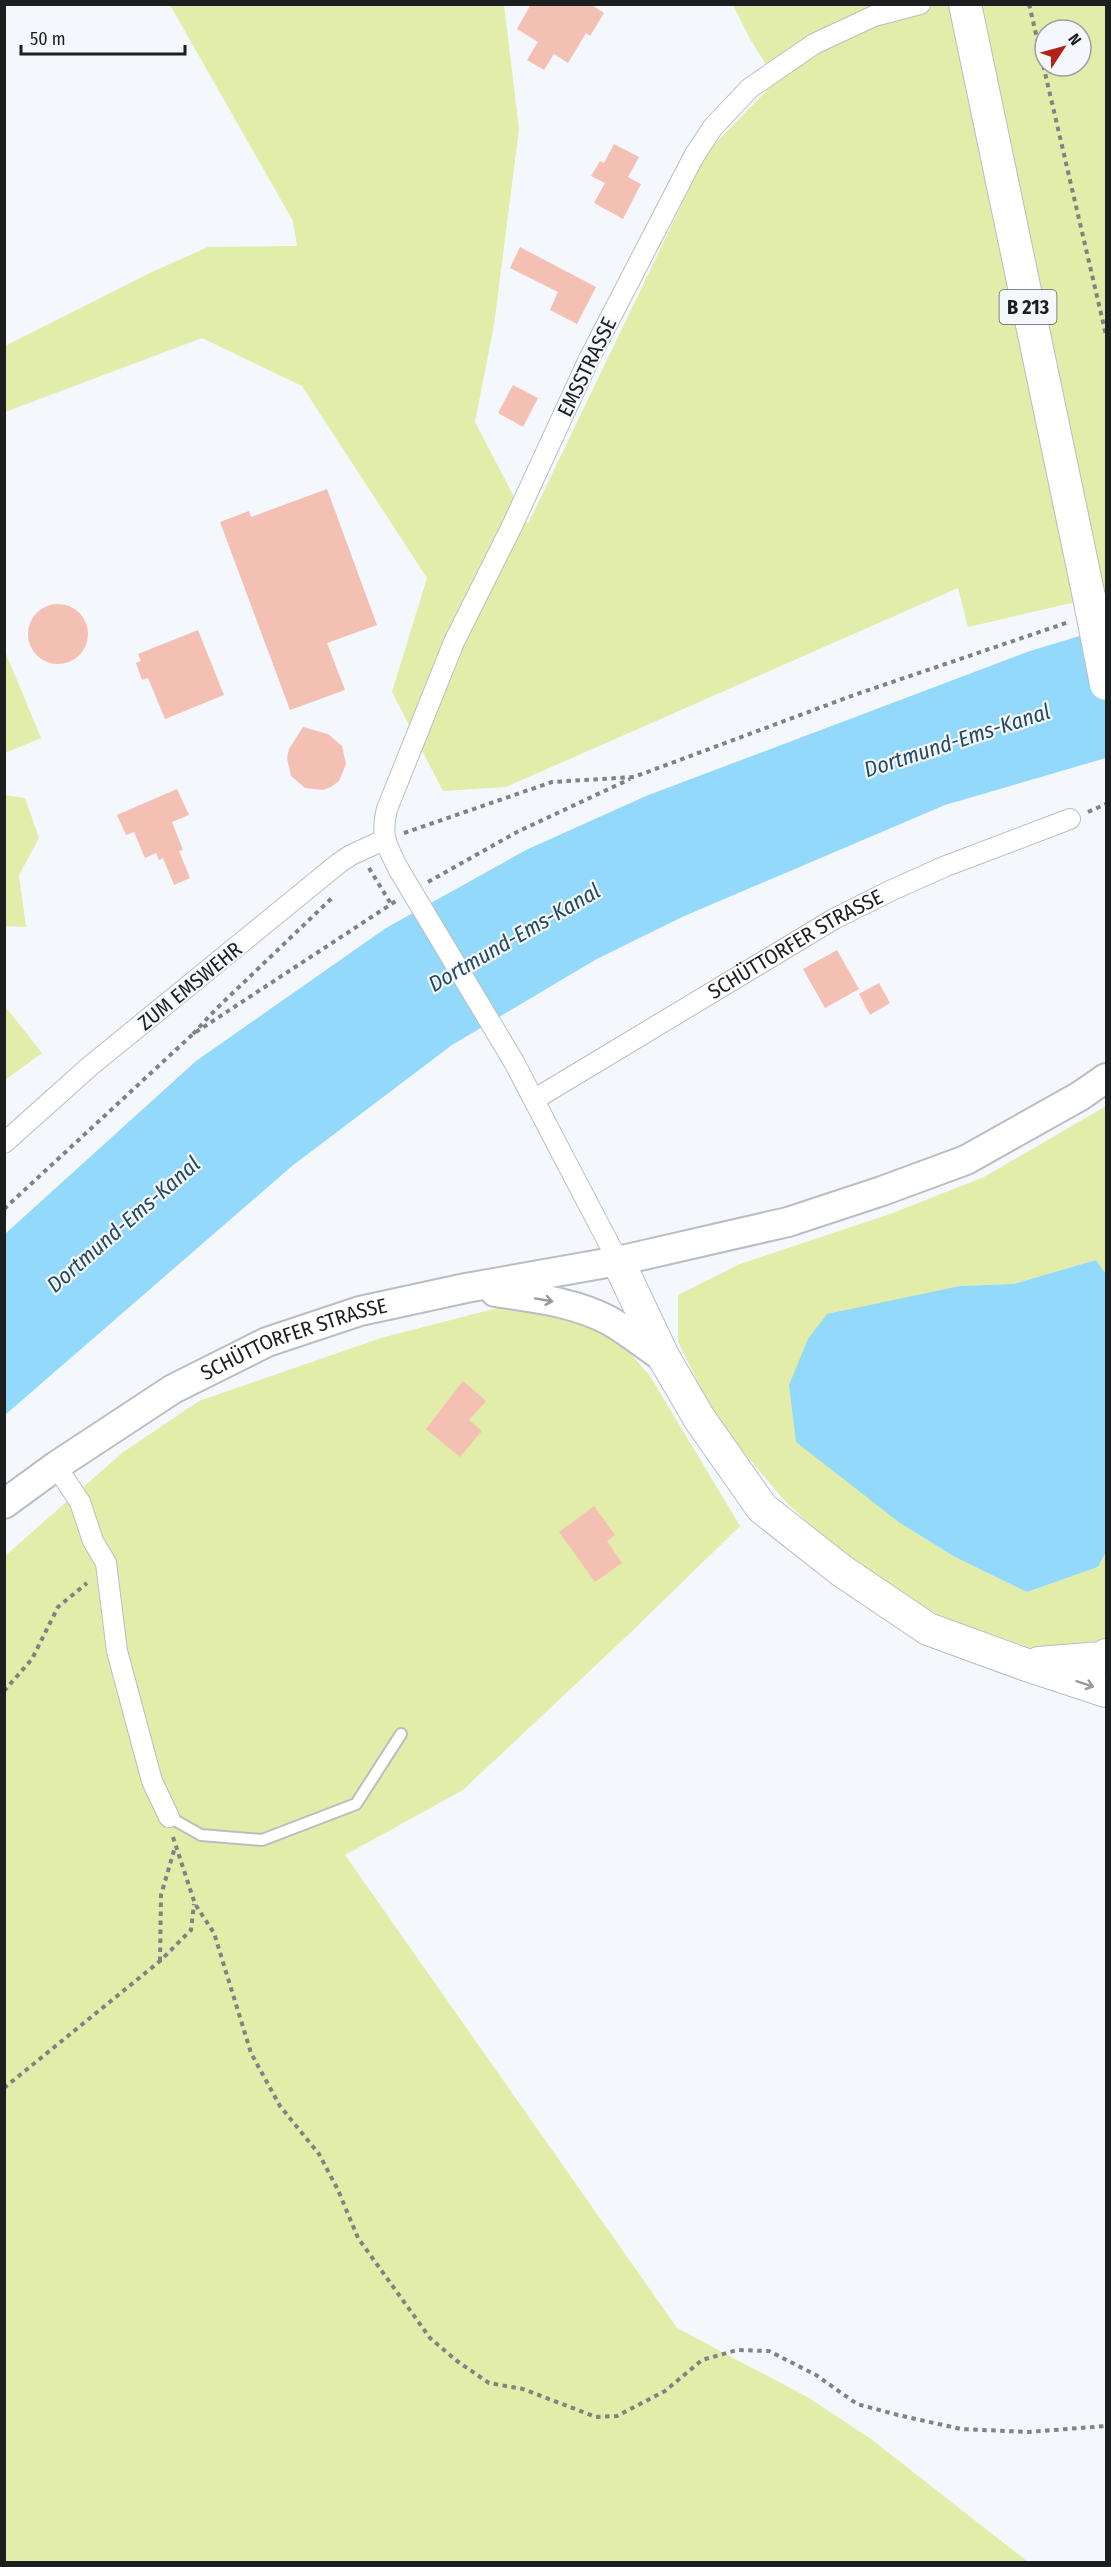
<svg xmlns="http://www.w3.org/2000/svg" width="1111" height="2567" font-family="'Fira Sans Condensed',sans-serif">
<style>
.green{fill:#e1eda9;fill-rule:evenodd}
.water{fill:#93d9fb}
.building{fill:#f5c0b4}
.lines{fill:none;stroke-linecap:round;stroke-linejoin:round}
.service-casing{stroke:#babdc1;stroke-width:14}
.minor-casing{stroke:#babdc1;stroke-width:22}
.secondary-casing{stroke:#babdc1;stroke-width:32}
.primary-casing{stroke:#babdc1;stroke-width:34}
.path{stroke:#808284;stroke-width:4;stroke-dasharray:4.5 4.5;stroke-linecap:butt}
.service{stroke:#fff;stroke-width:10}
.minor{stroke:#fff;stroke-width:20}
.secondary{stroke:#fff;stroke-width:28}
.primary{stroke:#fff;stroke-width:32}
.minor-bridge-casing{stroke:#babdc1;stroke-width:22;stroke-linecap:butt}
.primary-bridge-casing{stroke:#babdc1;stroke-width:34;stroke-linecap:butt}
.minor-bridge{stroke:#fff;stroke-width:20}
.primary-bridge{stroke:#fff;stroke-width:32}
.oneway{stroke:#999a9b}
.labels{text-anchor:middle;stroke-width:4.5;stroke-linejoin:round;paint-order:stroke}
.shield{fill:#f4f7fb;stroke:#5e5f62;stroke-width:1.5}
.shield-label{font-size:20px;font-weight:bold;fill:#1d1e20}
.street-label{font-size:21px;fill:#1d1e20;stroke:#f4f7fb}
.water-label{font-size:22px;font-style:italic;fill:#234b5d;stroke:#f4f7fb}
</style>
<rect width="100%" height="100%" fill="#f4f7fb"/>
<!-- green -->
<g class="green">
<path d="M 170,5 L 504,5 L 519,129 L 494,325 L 475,422 L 528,524 L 707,152 L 776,81 L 749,37 L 733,5 L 1106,5 L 1106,595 L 968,627 L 958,588 L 506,787 L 443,791 L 392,692 L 427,578 L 302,386 L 202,338 L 5,412 L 5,346 L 152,272 L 208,247 L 297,246 L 293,221 ZM 1045,30 L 1081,30 L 1081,66 L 1045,66 Z"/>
<path d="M 4,649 L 41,738 L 5,753 L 4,753 Z"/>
<path d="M 4,795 L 25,798 L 39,838 L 19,875 L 26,927 L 5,926 Z"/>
<path d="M 4,1005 L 42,1053 L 5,1080 L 4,1080 Z"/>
<path d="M 1106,1106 L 1106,1274 L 1096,1260 L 1013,1284 L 960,1286 L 900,1523 L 955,1557 L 1027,1592 L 1098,1567 L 1106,1552 L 1106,1644 L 1034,1649 L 944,1618 L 850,1562 L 783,1499 L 717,1420 L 678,1342 L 678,1295 L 740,1264 L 893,1213 L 984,1177 Z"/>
<path d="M 517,1303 L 545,1308 L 610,1335 L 630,1353 L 650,1376 L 740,1526 L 630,1633 L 463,1790 L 345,1855 L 677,2328 L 809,2398 L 871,2439 L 1028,2562 L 5,2562 L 5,1556 L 122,1453 L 199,1401 L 381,1338 Z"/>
</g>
<!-- water -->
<g class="water">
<path d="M 1106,628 L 1106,758 L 945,805 L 682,917 L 595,960 L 452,1045 L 292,1166 L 5,1415 L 5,1234 L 196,1061 L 386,928 L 526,850 L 646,796 L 1030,651 Z"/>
<path d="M 1096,1260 L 1106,1274 L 1106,1552 L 1098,1567 L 1027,1592 L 955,1557 L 900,1523 L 796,1442 L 789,1385 L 808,1339 L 827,1314 L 960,1286 L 1013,1284 Z"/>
</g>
<!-- building -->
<g class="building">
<path d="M 531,4 L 590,4 L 604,13 L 590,36 L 586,33 L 568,63 L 554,54 L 544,70 L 527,60 L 538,42 L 517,29 Z"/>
<path d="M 614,144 L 639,157 L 628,177 L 641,184 L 623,219 L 594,203 L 605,183 L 591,176 L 600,161 L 604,163 Z"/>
<path d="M 520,247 L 596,287 L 577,324 L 550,310 L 558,292 L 510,268 Z"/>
<path d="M 513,385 L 538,398 L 523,427 L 498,413 Z"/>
<path d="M 327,489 L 377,625 L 327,643 L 345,690 L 290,710 L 220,522 L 249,511 L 251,517 Z"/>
<circle cx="58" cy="634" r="30"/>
<path d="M 198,630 L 224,695 L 165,719 L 148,678 L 142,680 L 136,663 L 141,661 L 138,654 Z"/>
<path d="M 303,727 L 328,734 L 342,746 L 346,764 L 339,781 L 331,787 L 323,790 L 305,788 L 291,776 L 287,758 L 289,749 Z"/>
<path d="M 177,789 L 189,815 L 172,822 L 183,850 L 179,851 L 190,878 L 174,885 L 163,858 L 159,860 L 156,853 L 145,858 L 134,832 L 126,835 L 117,815 Z"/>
<path d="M 837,950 L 859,989 L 825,1008 L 803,969 Z"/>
<path d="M 879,983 L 890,1003 L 870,1015 L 859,994 Z"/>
<path d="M 463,1381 L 486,1401 L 469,1420 L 482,1431 L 460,1457 L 426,1429 Z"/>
<path d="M 594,1506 L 615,1535 L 607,1541 L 622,1563 L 595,1582 L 559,1532 Z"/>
</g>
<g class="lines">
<!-- service casing -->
<g class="service-casing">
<path id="service" d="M 169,1817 L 201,1835 L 262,1840 L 356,1804 L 401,1734"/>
</g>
<!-- minor casing -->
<g class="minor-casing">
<g id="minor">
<path d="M 399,870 C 387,846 380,837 387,809 L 454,642 L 512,526 L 589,359 L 694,156 L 713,127 L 750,88 L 814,44 L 874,16 L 920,4"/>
<path d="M 514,1062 L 618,1261"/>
<path id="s1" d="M 535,1099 L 834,919 L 892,890 L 946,866 L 1070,819"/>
<path d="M 4,1143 L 89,1067 L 339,863 L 351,855 L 384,840"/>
<path d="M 56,1466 L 80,1502 L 93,1541 L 106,1563 L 117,1651 L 152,1781 L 169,1817"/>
</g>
</g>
<!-- secondary casing -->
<g class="secondary-casing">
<g id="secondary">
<path d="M 495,1292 C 534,1298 575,1302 610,1321 C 629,1332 646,1346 664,1358"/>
<path id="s2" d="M 4,1504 L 56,1466 L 173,1389 L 267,1342 L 360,1311 L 466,1288 L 618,1261 L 788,1222 L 882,1191 L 966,1160 L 1080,1096 L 1106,1078"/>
</g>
</g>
<!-- primary casing -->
<g class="primary-casing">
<g id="primary">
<path d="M 965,4 L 1089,597"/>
<path d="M 618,1261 L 664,1358 L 699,1418 L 762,1508 L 842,1571 L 928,1629 L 1024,1664 L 1106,1691"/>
<path d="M 1039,1663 L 1101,1658 L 1106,1655"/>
</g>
</g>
<!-- path -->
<g class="path">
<path d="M 1029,4 L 1106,335"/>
<path d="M 1088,812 L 1106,804"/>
<path d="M 404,833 L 552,782 L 634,777 L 854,695 L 1069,622"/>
<path d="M 369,868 L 391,904"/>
<path d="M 428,882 L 517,832 L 630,779"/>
<path d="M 193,1034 L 216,1009 L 333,897"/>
<path d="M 4,1209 L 193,1034 L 396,901"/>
<path d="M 4,1691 L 32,1659 L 58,1607 L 87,1583"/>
<path d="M 173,1837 L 195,1904 L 214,1933 L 251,2053 L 280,2106 L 319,2154 L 338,2190 L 358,2238 L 430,2338 L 457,2361 L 489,2383 L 523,2389 L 596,2417 L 617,2416 L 665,2391 L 702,2360 L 737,2350 L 769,2351 L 816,2375 L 857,2404 L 898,2415 L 961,2429 L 1028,2432 L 1106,2426"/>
<path d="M 160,1961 L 161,1895 L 175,1847"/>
<path d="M 4,2088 L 160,1961 L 191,1930 L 194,1904"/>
</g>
<!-- service -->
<use href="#service" class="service"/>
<!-- minor -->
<use href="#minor" class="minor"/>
<!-- secondary -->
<use href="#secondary" class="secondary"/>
<!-- primary -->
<use href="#primary" class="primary"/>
<!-- minor-bridge casing -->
<g class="minor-bridge-casing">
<path id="minor-bridge" d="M 399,870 L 514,1062"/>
</g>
<!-- primary-bridge casing -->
<g class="primary-bridge-casing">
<path id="primary-bridge" d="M 1089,597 L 1106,684"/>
</g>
<!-- minor-bridge -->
<use href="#minor-bridge" class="minor-bridge"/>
<!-- primary-bridge -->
<use href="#primary-bridge" class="primary-bridge"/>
</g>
<!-- one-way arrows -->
<defs><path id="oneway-shaft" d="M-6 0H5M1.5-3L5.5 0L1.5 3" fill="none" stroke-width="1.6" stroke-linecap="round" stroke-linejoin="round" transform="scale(1.5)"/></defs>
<g class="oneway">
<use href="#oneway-shaft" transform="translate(544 1300) rotate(10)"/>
<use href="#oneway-shaft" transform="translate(1085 1684) rotate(18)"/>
</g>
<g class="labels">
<!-- shield labels -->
<rect class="shield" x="999.5" y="290" width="57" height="34" rx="4.5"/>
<g class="shield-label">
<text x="1028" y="314">B 213</text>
</g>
<!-- street labels -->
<g class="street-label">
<text transform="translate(587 367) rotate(-64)" y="7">EMSSTRASSE</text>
<text dy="7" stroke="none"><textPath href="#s1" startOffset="303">SCHÜTTORFER STRASSE</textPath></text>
<text transform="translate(190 986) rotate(-39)" y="7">ZUM EMSWEHR</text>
<text dy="7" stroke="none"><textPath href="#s2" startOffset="336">SCHÜTTORFER STRASSE</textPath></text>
</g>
<!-- water labels -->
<g class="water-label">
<text transform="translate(957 740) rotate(-18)" y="8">Dortmund-Ems-Kanal</text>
<text transform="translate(514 937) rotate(-30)" y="8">Dortmund-Ems-Kanal</text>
<text transform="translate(123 1224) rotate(-41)" y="8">Dortmund-Ems-Kanal</text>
</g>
</g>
<!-- border -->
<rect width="1111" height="2567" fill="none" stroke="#1d1e20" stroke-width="12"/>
<!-- north arrow -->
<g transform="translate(1063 48) rotate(54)"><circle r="28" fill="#f4f7fb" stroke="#9ea0a3" stroke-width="1.5"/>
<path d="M0-4.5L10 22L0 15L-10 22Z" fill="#b22316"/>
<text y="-9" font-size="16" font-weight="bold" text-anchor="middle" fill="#1d1e20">N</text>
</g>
<!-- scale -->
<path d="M21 45v9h164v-9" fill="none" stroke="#1d1e20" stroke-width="3"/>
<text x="30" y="45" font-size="18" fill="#1d1e20" stroke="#f4f7fb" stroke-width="4.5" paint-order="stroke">50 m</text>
</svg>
